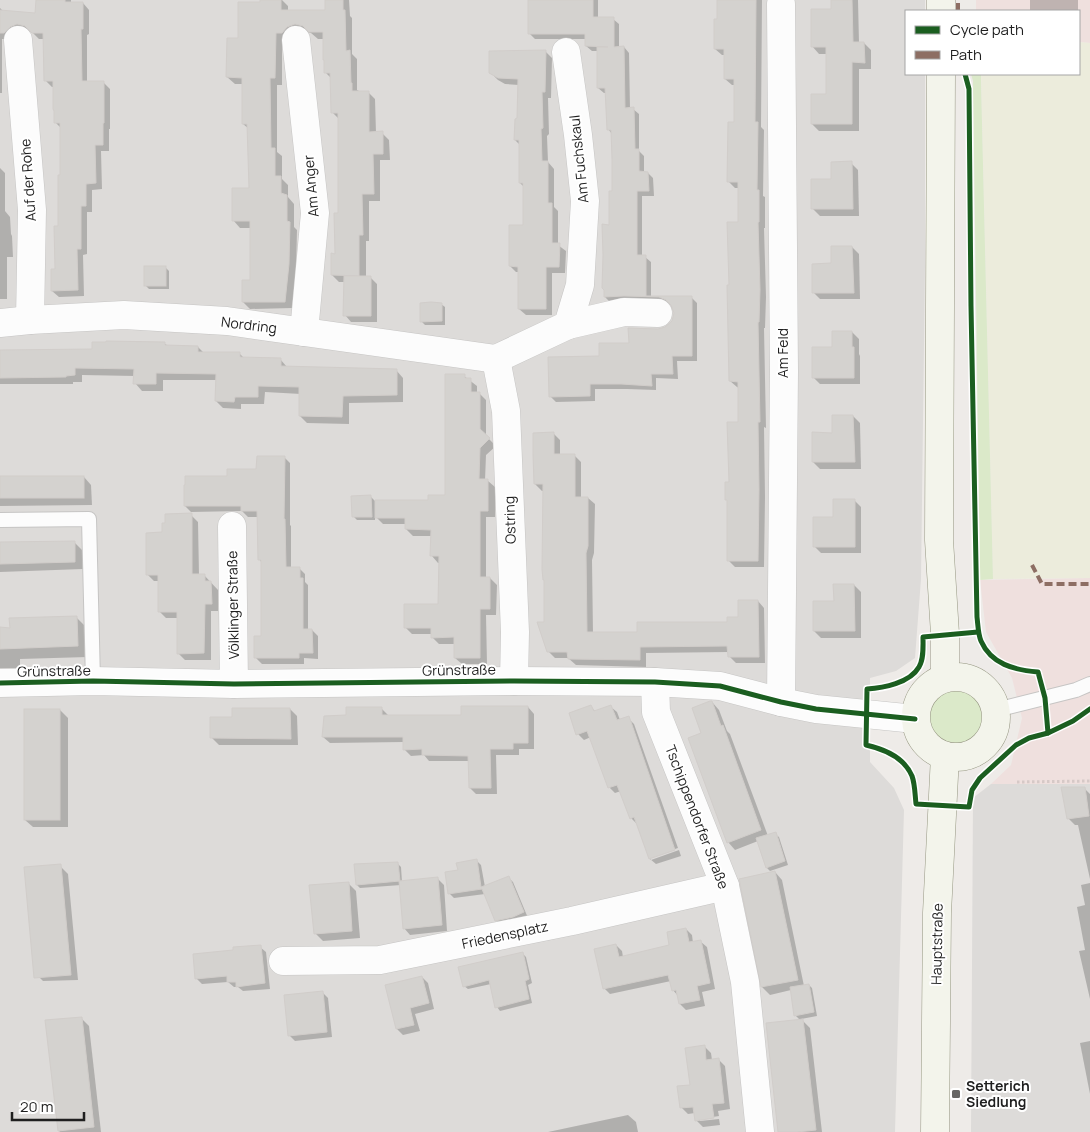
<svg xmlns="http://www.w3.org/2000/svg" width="1090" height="1132" font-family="Manrope,sans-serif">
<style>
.residential{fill:#dddbd9}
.commercial{fill:#efe0de}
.farmland{fill:#ececdc}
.grass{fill:#dbe9c9}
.shadow{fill:#0003}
.building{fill:#d4d2cf;stroke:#d1cdca}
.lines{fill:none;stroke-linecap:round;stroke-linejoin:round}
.lane-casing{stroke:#c6c5c4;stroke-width:16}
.street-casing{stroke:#c6c5c4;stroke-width:29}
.secondary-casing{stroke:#959681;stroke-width:29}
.path{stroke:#d6c9c7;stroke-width:3;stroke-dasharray:2.5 2.5;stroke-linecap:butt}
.lane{stroke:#fcfcfc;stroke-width:14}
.street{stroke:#fcfcfc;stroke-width:28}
.secondary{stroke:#f3f4eb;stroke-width:28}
.quiet{stroke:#8d6e63;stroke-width:4;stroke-dasharray:8 4;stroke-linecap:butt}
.cycleway-casing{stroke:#fff;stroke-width:8}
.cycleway{stroke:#1b5e20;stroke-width:5}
.poi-dot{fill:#676665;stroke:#fff;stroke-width:2}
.labels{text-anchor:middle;stroke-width:4;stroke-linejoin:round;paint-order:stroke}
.street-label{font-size:14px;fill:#1f1f1f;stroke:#fff}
.poi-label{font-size:14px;font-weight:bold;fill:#1f1f1f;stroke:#fff;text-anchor:start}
</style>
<rect width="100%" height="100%" fill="#eeebe8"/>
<!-- residential -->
<g class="residential">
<path d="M 0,0 L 925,0 L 925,11 L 906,11 L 906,74 L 925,74 L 925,266 L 921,579 L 915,658 L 896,671 L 870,678 L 870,762 L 894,788 L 904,810 L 895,1132 L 0,1132 Z"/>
<path d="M 991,784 L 1090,784 L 1090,1132 L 971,1132 L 973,798 Z"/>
</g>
<!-- commercial -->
<g class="commercial">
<path d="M 976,0 L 1090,0 L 1090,43 L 1079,42 L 1079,11 L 976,11 Z"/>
<path d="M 1090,578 L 1090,784 L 991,784 L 1011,765 L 1022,718 L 1012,678 L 986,632 L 980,580 Z"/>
</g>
<!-- farmland -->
<path class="farmland" d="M 1079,42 L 1090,43 L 1090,578 L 993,579 L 981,74 L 1079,74 Z"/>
<!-- grass -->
<g class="grass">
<path d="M 971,74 L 981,74 L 981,81 L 993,579 L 980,580 L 973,81 Z"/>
<circle cx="956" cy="716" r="27"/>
</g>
<!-- shadow -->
<g class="shadow">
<path d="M 37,0 L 71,0 L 71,4 L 83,3 L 89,10 L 89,34 L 87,35 L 87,82 L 103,82 L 110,89 L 110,129 L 109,129 L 109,151 L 101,151 L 102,189 L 92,190 L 92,212 L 87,212 L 87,254 L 83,255 L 84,296 L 59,297 L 52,291 L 56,270 L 60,228 L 61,128 L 55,122 L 54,87 L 52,87 L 46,81 L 44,39 L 39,39 L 32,32 L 23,30 L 11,39 L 2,39 L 2,93 L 0,93 L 0,8 L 3,11 L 36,14 Z"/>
<path d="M 261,0 L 282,0 L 288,6 L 288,11 L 326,11 L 326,0 L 349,0 L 350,16 L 352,18 L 352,54 L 357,59 L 357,90 L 359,91 L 368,92 L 375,99 L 376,133 L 382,133 L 389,140 L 390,160 L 380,160 L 380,201 L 369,201 L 369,241 L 366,241 L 366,277 L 370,277 L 377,284 L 377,322 L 351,322 L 345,315 L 345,282 L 339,282 L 332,275 L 336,255 L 339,214 L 339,119 L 332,112 L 331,78 L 326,73 L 324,39 L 318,39 L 311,33 L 303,31 L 290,39 L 282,39 L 282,85 L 277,85 L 277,152 L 282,156 L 282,179 L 288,185 L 288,197 L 294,204 L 294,227 L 297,230 L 296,272 L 292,308 L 250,309 L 243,302 L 251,281 L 251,228 L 240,228 L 233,220 L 250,189 L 249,129 L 243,124 L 243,84 L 235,84 L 227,77 L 239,39 L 261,3 Z"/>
<path d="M 554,0 L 598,0 L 598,19 L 613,19 L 619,24 L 619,48 L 624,47 L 629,53 L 630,109 L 633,109 L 639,114 L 639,151 L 644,156 L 644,173 L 648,173 L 653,178 L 654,196 L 642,196 L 642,257 L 645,257 L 651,262 L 651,297 L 691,297 L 697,303 L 697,361 L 677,361 L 678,379 L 656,378 L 656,390 L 627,389 L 595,389 L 595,401 L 556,402 L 550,396 L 600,357 L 658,330 L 666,328 L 673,321 L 675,313 L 673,305 L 665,302 L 610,302 L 605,297 L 613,192 L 612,134 L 608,129 L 607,93 L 604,93 L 598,88 L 598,51 L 592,51 L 586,46 L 586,39 L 535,39 L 529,33 Z"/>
<path d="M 718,0 L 762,0 L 761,127 L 764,130 L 763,196 L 765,197 L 765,228 L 764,228 L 766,297 L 765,328 L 764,328 L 766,428 L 764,427 L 765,497 L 764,567 L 735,567 L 729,561 L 728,501 L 726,499 L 740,423 L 739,388 L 737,387 L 730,381 L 731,286 L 739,223 L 739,188 L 735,188 L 728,181 L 735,123 L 735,85 L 732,85 L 725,79 L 725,55 L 722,55 L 715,49 L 718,20 Z"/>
<path d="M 832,0 L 858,0 L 859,43 L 864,43 L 871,50 L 871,69 L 859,69 L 859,131 L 819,131 L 812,124 L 827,95 L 827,54 L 819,54 L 812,46 L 832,10 Z"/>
<rect x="1030" y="0" width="48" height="11"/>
<path d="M 545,51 L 552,58 L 551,98 L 548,98 L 549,134 L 547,136 L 548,162 L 554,169 L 554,207 L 558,211 L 558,245 L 566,251 L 565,273 L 552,273 L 552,315 L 526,315 L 519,309 L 519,272 L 516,272 L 510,266 L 524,227 L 524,187 L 520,183 L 520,145 L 515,140 L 519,120 L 519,85 L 505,84 L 498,80 L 491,73 Z"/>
<path d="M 851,163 L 858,170 L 859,216 L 820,216 L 813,209 L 832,180 Z"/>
<path d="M 0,168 L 5,173 L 5,211 L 10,217 L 11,234 L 12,236 L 13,257 L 7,257 L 7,299 L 0,299 Z"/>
<path d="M 852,247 L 859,254 L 860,299 L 820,299 L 813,292 L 833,265 Z"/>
<path d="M 165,267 L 169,271 L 169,289 L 149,289 L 145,285 Z"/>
<path d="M 441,304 L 445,307 L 445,325 L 425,325 L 421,321 Z"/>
<path d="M 852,332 L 859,339 L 859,354 L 860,356 L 860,384 L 820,384 L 813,377 L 833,348 Z"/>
<path d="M 164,343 L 168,346 L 198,347 L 204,353 L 239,353 L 244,358 L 280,359 L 287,367 L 396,370 L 403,378 L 403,402 L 349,403 L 349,424 L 307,423 L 300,416 L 301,394 L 265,392 L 264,404 L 241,404 L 241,409 L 223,408 L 216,401 L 217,380 L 163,380 L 163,391 L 142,391 L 135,383 L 135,376 L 82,375 L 82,382 L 73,382 L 73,384 L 0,384 L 0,351 L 93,350 Z"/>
<path d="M 464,376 L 477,386 L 477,393 L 479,393 L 486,400 L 486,436 L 496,446 L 486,455 L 485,481 L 488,481 L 495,487 L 495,517 L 486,517 L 486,578 L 490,578 L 497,585 L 496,615 L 486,615 L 487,664 L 462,664 L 455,658 L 455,644 L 439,644 L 432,637 L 432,634 L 412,634 L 405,627 L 440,605 L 440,563 L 438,563 L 432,556 L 432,536 L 413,536 L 406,529 L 406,524 L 383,524 L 375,516 L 375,520 L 357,520 L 353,516 L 371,497 L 375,501 L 430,501 L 446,496 Z"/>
<path d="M 853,416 L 860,423 L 861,469 L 820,469 L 813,462 L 834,434 Z"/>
<path d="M 554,434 L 560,440 L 560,455 L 574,455 L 581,462 L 581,498 L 588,498 L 595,504 L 594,553 L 592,560 L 593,634 L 638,633 L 728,624 L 739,618 L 758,601 L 764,608 L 765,663 L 736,663 L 729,656 L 729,652 L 646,653 L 646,667 L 576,665 L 568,658 L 555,658 L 548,651 L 545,623 L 544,491 L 542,491 L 535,484 Z"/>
<path d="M 284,457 L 290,463 L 290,525 L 291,526 L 291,568 L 299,568 L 305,574 L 305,582 L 308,585 L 308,630 L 312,630 L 318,636 L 318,659 L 304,658 L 304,664 L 262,664 L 256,658 L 262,638 L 262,563 L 259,559 L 259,517 L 248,517 L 242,511 L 191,512 L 185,506 L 228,477 L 257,470 Z"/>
<path d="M 84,477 L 91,485 L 92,505 L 0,506 L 0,478 Z"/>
<path d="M 854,500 L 861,507 L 861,553 L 821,553 L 814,546 L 834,518 Z"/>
<path d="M 191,515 L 198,522 L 199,575 L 204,575 L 218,590 L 218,611 L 211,611 L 211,660 L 185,660 L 178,653 L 178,618 L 166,618 L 159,611 L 159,581 L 154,581 L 147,574 L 163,534 Z"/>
<path d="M 74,542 L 82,550 L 83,569 L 0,572 L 0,543 Z"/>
<path d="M 854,585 L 861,592 L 861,638 L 821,638 L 814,631 L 835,602 Z"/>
<path d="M 76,617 L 87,628 L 88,657 L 20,659 L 20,668 L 0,668 L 0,629 L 11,629 Z"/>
<path d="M 712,702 L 719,710 L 727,731 L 730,734 L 768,836 L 775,834 L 779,837 L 788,865 L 770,871 L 767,868 L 758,841 L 735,850 L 728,842 L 703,734 Z"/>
<path d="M 528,707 L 534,714 L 534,749 L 519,749 L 519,755 L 496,755 L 497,794 L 476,794 L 470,788 L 469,761 L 429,761 L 424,755 L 411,756 L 404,749 L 404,742 L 330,743 L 323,737 L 348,717 L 381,708 L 388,715 L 388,716 L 462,716 Z"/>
<path d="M 591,707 L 596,712 L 611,707 L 617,712 L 620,720 L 628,718 L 634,724 L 678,848 L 651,857 L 651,860 L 679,850 L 681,856 L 656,864 L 650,859 L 637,824 L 631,818 L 621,791 L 615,793 L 609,787 L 591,737 L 584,740 L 578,734 Z"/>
<path d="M 290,709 L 297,716 L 298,745 L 219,745 L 212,738 L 233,718 Z"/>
<path d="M 60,710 L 68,718 L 68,827 L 33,827 L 25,820 Z"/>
<path d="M 1084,788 L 1090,794 L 1090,879 L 1078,825 L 1075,825 L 1068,818 Z"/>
<path d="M 476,860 L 481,865 L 485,887 L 508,877 L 513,882 L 528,918 L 501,925 L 496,920 L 485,894 L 454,898 L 449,893 L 459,871 Z"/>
<path d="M 397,863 L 401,867 L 402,882 L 438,879 L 444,885 L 447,931 L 410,935 L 404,928 L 401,885 L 360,888 L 357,885 Z"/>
<path d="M 60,866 L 68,874 L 78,980 L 43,981 L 35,973 Z"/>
<path d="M 775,872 L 782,880 L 804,986 L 809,985 L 812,988 L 817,1016 L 801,1019 L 810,1028 L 822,1132 L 779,1132 L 800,1020 L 795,1015 L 791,990 L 770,995 L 762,987 L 740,879 Z"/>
<path d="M 348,883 L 356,891 L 360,938 L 323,941 L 315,933 Z"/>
<path d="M 1090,883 L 1090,999 L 1079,951 L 1085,950 L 1077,907 L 1085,905 L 1081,885 Z"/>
<path d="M 686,929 L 692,935 L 693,943 L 701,942 L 707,947 L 715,989 L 702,992 L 705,1006 L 686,1010 L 680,1004 L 678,996 L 673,990 L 671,981 L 610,994 L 604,988 L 616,945 L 622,951 L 623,957 L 671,946 Z"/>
<path d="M 260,947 L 266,952 L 270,989 L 243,991 L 238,987 L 234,987 L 228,982 L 202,984 L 196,978 Z"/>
<path d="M 522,953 L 526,957 L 532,983 L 528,985 L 532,1003 L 500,1011 L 497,1007 L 491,984 L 468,989 L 464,986 Z"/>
<path d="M 422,977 L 428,983 L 434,1009 L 415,1014 L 420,1031 L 403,1035 L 397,1029 Z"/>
<path d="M 322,992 L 328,998 L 332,1037 L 295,1041 L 289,1035 Z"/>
<path d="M 81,1018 L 89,1026 L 101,1132 L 60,1132 L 59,1131 Z"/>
<path d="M 1090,1041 L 1090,1094 L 1080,1043 Z"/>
<path d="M 704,1046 L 711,1053 L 712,1060 L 718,1059 L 725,1066 L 730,1109 L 718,1111 L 719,1116 L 700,1119 L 700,1121 L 719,1119 L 720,1125 L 703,1127 L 696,1120 L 695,1113 L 688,1114 L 681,1107 L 691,1086 Z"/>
<path d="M 628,1115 L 636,1122 L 638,1132 L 548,1132 Z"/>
</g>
<!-- building -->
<g class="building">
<path d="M 36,0 L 65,0 L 65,2 L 83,2 L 83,29 L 81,29 L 82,81 L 104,81 L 104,123 L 103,123 L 103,145 L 95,145 L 96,183 L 86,184 L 86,206 L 81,206 L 81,249 L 77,249 L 78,290 L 51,291 L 51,269 L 55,269 L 54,226 L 58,226 L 58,175 L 60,175 L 60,123 L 54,123 L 54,111 L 53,109 L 53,81 L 44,81 L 43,33 L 32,33 L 25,26 L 17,24 L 10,27 L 4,33 L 0,33 L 0,10 L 35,13 Z"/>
<path d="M 260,0 L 281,0 L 281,10 L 325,10 L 325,0 L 343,0 L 343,10 L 345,10 L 346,51 L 350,50 L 351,83 L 352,83 L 352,91 L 369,91 L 369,132 L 383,131 L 383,154 L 373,154 L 374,194 L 362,194 L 363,235 L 359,235 L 359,276 L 331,275 L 331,253 L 335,254 L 334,213 L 338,213 L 338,113 L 331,113 L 330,73 L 324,73 L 324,60 L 323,60 L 323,32 L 309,32 L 303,26 L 295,24 L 287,27 L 282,33 L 276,33 L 275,78 L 270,78 L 271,148 L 275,148 L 275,176 L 281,176 L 281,193 L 287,195 L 287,221 L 290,222 L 289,264 L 285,302 L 242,302 L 242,280 L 250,280 L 250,221 L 232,221 L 232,188 L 249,188 L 247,124 L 242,124 L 242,78 L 226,77 L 227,38 L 238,38 L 238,2 L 260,2 Z"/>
<path d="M 528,0 L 593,0 L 593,17 L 614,17 L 614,47 L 624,46 L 625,108 L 634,107 L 635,149 L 639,149 L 639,171 L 648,172 L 649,191 L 637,191 L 637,255 L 646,255 L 646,296 L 692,296 L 692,356 L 672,356 L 673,374 L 651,374 L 652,386 L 621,384 L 590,384 L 590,396 L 549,397 L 548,357 L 599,356 L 599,343 L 629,343 L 628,328 L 658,329 L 665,327 L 672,321 L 674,313 L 671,305 L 666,300 L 659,297 L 624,296 L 604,297 L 604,290 L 602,288 L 603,255 L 602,224 L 609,225 L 609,191 L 612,191 L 612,159 L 611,130 L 607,130 L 605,88 L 597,88 L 597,47 L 608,47 L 585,46 L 585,34 L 528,34 Z"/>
<path d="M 717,0 L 756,0 L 755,122 L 758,122 L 757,190 L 759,190 L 759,222 L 758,222 L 760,290 L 759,322 L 758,322 L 760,422 L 758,422 L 759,489 L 758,561 L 727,561 L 727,500 L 725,500 L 725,482 L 729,482 L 727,422 L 738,422 L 738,382 L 729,381 L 727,285 L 729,285 L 727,222 L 738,222 L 738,182 L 727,182 L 728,122 L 734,122 L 734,79 L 724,79 L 724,49 L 714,49 L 714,19 L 717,19 Z"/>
<path d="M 831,0 L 852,0 L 853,42 L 864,42 L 865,63 L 852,62 L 852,124 L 811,124 L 811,94 L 826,94 L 826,47 L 811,47 L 811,9 L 831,9 Z"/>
<path d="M 546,50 L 545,92 L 542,92 L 543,128 L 541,129 L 542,161 L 548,161 L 548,203 L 552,203 L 552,243 L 560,243 L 559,267 L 546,267 L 546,309 L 518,309 L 518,267 L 509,266 L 509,225 L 523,225 L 523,183 L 519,183 L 519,140 L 514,140 L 515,119 L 517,118 L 518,79 L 498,78 L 489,73 L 489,51 Z"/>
<path d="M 852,161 L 853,209 L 811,209 L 811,179 L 831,179 L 831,162 Z"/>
<path d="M 831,246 L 852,246 L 854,293 L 812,293 L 812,264 L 831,263 Z"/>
<rect x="144" y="266" width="22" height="20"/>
<path d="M 344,276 L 371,276 L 371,316 L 343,316 Z"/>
<path d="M 431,302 L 442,303 L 442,321 L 420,322 L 420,303 Z"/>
<path d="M 832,331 L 852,331 L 852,347 L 854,347 L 854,378 L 812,378 L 812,347 L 832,347 Z"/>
<path d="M 106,341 L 165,342 L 165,345 L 198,346 L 198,352 L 240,352 L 240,357 L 281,358 L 281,366 L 397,369 L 397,395 L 343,396 L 342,417 L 299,416 L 299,387 L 258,386 L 258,397 L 235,397 L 234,402 L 215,401 L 216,374 L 156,373 L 156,384 L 133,384 L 134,369 L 75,368 L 75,375 L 66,376 L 66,377 L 0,378 L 0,350 L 92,349 L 92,342 L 106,342 Z"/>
<path d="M 445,374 L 465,374 L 465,378 L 471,378 L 471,392 L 480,392 L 480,429 L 490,438 L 480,448 L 479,479 L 488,479 L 488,511 L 480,511 L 480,577 L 490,577 L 490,609 L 480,609 L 480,658 L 454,658 L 454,637 L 431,638 L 431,628 L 404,628 L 404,604 L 438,604 L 439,556 L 430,556 L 431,530 L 405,529 L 405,518 L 375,518 L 375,500 L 428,500 L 428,495 L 445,495 Z"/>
<path d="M 832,415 L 853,415 L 855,462 L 812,462 L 812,432 L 832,433 Z"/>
<path d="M 554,432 L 554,454 L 575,454 L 575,497 L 588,497 L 588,546 L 586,553 L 587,632 L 637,632 L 637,622 L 727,622 L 727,617 L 738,617 L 738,600 L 758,600 L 759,657 L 728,657 L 727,646 L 640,647 L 640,660 L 568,659 L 567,652 L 547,652 L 537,622 L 544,622 L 544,580 L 543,580 L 542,569 L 543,484 L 534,484 L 533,454 L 533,433 Z"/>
<path d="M 257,456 L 285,456 L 284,519 L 285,519 L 286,567 L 300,567 L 300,578 L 303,578 L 303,629 L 312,629 L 313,653 L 299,653 L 299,658 L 254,658 L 254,636 L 261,636 L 261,560 L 258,560 L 257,511 L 241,511 L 241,506 L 184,506 L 184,485 L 185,485 L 185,476 L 227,476 L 227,469 L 256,469 Z"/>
<rect x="0" y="476" width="84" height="22"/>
<path d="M 371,495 L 372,517 L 352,517 L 351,496 Z"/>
<path d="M 833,499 L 855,499 L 855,547 L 813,547 L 813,517 L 833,517 Z"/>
<path d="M 192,513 L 192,574 L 205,574 L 205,581 L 211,581 L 212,604 L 205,604 L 204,653 L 177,654 L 177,612 L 158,612 L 158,575 L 146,575 L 146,533 L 162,532 L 162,523 L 165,523 L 165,514 Z"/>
<path d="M 75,541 L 75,562 L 0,564 L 0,542 Z"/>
<path d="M 833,584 L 854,584 L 855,631 L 813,631 L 813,601 L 834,601 Z"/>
<path d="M 77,616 L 78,646 L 0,649 L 0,627 L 10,628 L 9,618 Z"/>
<path d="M 710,701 L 712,701 L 721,726 L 723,725 L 761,830 L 727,843 L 688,738 L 701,733 L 692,708 Z"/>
<path d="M 591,705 L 594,711 L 611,705 L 617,720 L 629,716 L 675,850 L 649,859 L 634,817 L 630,819 L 617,785 L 608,788 L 587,731 L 576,735 L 569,713 Z"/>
<path d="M 461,706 L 528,706 L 528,743 L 513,743 L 513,749 L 490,749 L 491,788 L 469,788 L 468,756 L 422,755 L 422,749 L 403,750 L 403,737 L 322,737 L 324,716 L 346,715 L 346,707 L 382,707 L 382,715 L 461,715 Z"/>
<path d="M 232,708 L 290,708 L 291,739 L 210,738 L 210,717 L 232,717 Z"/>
<rect x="24" y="709" width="36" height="111"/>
<path d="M 1061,787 L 1085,787 L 1089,816 L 1067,819 Z"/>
<path d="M 776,832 L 785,861 L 766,868 L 756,838 Z"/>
<path d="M 477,859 L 481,887 L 509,876 L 524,912 L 513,917 L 495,921 L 482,889 L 448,894 L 445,872 L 458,870 L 456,863 Z"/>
<path d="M 398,862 L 400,881 L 356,885 L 354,864 Z"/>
<path d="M 61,864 L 71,975 L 34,978 L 24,867 Z"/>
<path d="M 775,871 L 798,980 L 761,987 L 739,879 Z"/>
<path d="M 438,877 L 442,925 L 403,929 L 399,881 Z"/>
<path d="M 349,882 L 352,931 L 314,934 L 309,885 Z"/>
<path d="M 686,928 L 689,942 L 701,940 L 710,983 L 697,986 L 700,1000 L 679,1004 L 676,990 L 672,991 L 668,975 L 603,989 L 594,949 L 616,944 L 619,957 L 669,945 L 667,932 Z"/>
<path d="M 261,945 L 265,983 L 236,987 L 236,982 L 227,982 L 227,976 L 195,979 L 193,954 L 233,950 L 233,947 Z"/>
<path d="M 523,952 L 529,979 L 525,981 L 529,999 L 495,1008 L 489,980 L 463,987 L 458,967 Z"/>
<path d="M 422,976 L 429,1003 L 410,1008 L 414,1025 L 396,1029 L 385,985 Z"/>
<path d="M 809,984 L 814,1012 L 794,1016 L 790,987 Z"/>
<path d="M 323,991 L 327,1032 L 288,1036 L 284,995 Z"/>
<path d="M 82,1017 L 94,1127 L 58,1131 L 45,1020 Z"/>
<path d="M 803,1019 L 816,1130 L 797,1132 L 778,1132 L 766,1023 Z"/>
<path d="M 705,1045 L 706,1060 L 719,1058 L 724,1103 L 712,1104 L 714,1118 L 695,1121 L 693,1107 L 680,1108 L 677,1086 L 690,1085 L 685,1048 Z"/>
</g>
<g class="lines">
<!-- lane casing -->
<g class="lane-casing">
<g id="lane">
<path d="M 0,520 L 89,519 L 93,681"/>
<path d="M 996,710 L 1076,690 L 1090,684"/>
</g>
</g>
<!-- street casing -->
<g class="street-casing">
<g id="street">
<path d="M 18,40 L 32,210 L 30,320"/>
<path d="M 296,40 L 315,213 L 304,332"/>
<path d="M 0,323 L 30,320 L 124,315 L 227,321 L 496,359"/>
<path d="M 568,325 L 624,312 L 658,313"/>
<path d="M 496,359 L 568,325 L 580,285 L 585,201 L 578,135 L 566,52"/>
<path d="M 496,359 L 506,411 L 515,632 L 514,681"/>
<path d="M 232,526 L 234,684"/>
<path d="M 655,682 L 656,712 L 725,886 L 745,982 L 760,1132"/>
<path d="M 0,683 L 93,681 L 234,684 L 514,681 L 655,682 L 720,686 L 781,702 L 816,709 L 915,719"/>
<path d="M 781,702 L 784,371 L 781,4"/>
<path d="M 283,961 L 380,960 L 572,921 L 725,886"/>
</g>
</g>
<!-- secondary casing -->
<g class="secondary-casing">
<g id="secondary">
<path d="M 941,11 L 941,0"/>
<path d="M 941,74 L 939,540 L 945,634 L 945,678"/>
<circle cx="956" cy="717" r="40"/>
<path d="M 935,1132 L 937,913 L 945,756"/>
</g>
</g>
<!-- path -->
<path class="path" d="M 1017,782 L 1090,781"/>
<!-- lane -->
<use href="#lane" class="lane"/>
<!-- street -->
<use href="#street" class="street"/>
<!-- secondary -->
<use href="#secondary" class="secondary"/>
<!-- quiet -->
<g class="quiet">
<path d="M 958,11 L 958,0"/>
<path d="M 1032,565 L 1042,584 L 1090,584"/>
</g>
<!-- cycleway casing -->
<g class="cycleway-casing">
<g id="cycleway">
<path d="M 965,74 L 969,89 L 971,306 L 977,617 C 978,625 978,634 981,641 C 991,664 1014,670 1038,672 L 1045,698 L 1048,733 L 1073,721 L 1090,709"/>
<path d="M 978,632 L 923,637 C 923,646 924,659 919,667 C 910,683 883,688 867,689 L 866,745 C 884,749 904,757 912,776 C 915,784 915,795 916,804 L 969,807 L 972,790 L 980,778 L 1016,745 L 1029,738 L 1048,733"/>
<path d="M 0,683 L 93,681 L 234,684 L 514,681 L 655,682 L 720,686 L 781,702 L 816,709 L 915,719"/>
</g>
</g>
<!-- cycleway -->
<use href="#cycleway" class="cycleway"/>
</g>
<!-- markers -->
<rect class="poi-dot" x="951" y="1089" width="10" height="10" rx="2.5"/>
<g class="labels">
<!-- street labels -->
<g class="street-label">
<text transform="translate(579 159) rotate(-96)" y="5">Am Fuchskaul</text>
<text transform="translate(28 180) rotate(-94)" y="5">Auf der Rohe</text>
<text transform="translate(311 186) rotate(-95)" y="5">Am Anger</text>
<text transform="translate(249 325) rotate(7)" y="5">Nordring</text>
<text transform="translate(783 353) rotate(-90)" y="5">Am Feld</text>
<text transform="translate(510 520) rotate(-92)" y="5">Ostring</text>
<text transform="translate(233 605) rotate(-91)" y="5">Völklinger Straße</text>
<text transform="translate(459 670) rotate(-1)" y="5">Grünstraße</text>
<text transform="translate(54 671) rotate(-1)" y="5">Grünstraße</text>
<text transform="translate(697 817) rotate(69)" y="5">Tschippendorfer Straße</text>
<text transform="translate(505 935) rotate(-12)" y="5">Friedensplatz</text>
<text transform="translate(937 944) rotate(-89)" y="5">Hauptstraße</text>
</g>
<!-- poi labels -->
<g class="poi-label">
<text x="966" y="1091">Setterich<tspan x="966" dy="16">Siedlung</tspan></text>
</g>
</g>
<!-- legend -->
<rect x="905" y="10" width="175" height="65" fill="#ffffff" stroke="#a5a5a5"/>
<rect x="915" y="26" width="25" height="8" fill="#1b5e20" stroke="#a5a5a5"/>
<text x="950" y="35" font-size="15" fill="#1f1f1f">Cycle path</text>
<rect x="915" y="51" width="25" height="8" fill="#8d6e63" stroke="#a5a5a5"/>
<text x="950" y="60" font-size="15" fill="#1f1f1f">Path</text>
<!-- scale -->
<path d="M12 1112v8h72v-8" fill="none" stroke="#1f1f1f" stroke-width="2.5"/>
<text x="20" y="1112" font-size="15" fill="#1f1f1f" stroke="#ffffff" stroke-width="4" paint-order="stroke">20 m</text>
</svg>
